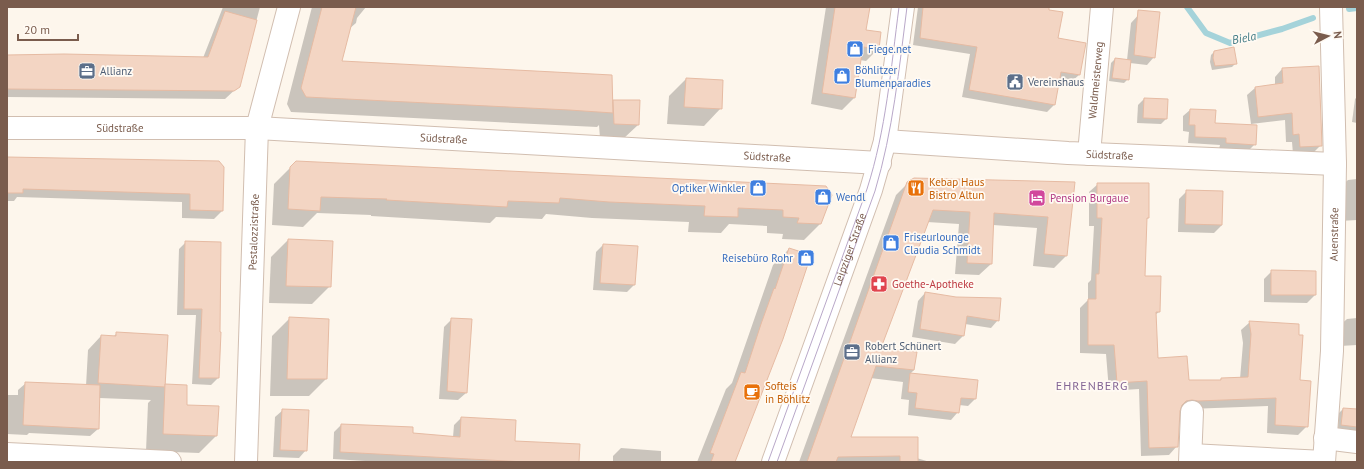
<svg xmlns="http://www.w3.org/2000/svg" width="1364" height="469" font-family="'PT Sans',sans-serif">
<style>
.shadow{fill:#0003}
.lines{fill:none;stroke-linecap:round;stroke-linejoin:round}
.stream{stroke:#a5d3da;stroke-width:6}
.building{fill:#f3d5c3;stroke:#e6bba3}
.minor-casing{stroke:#d1beb0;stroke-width:24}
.minor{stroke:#fff;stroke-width:22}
.tram{stroke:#b9a8c9;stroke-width:1}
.labels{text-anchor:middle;stroke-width:3.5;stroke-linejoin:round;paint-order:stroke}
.shop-label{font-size:11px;fill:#366cbe;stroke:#fffaf3;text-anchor:start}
.service-label{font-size:11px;fill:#4e5e75;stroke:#fffaf3;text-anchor:start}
.street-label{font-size:11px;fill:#7a5c4d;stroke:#fffaf3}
.food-label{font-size:11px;fill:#c56008;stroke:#fffaf3;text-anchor:start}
.hotel-label{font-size:11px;fill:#b23c85;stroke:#fffaf3;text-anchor:start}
.health-label{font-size:11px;fill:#be3a42;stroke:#fffaf3;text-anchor:start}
.water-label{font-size:12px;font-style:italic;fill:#437c86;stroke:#fffaf3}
.neighbourhood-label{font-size:12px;letter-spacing:1px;fill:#846695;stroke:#fffaf3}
</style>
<rect width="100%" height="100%" fill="#fdf6ec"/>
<!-- shadow -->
<g class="shadow">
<path d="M 223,7 L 260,7 L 239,86 L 225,99 L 7,97 L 7,57 L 203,58 Z"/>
<path d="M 312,7 L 366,7 L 357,18 L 356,23 L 349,29 L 341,62 L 612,102 L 614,101 L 638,125 L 623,139 L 600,138 L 599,125 L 597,127 L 291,112 L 287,104 Z"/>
<path d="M 826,7 L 868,7 L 865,31 L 880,33 L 878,49 L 866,61 L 860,60 L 854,98 L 842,110 L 811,104 Z"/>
<path d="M 918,7 L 1048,7 L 1048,10 L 1057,38 L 1084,44 L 1079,75 L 1071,82 L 1058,80 L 1054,105 L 1047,112 L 962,97 L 970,54 L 913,45 Z"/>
<path d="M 1142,11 L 1154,57 L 1147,65 L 1130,63 L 1128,79 L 1124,83 L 1109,81 L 1111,63 L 1115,59 L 1127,60 L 1131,23 Z"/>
<path d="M 1214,52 L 1236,63 L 1232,67 L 1212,70 L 1210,62 L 1211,55 Z"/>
<path d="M 1282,69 L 1321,145 L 1313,153 L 1293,154 L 1292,142 L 1286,142 L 1285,120 L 1251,124 L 1247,95 L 1255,88 L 1275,85 L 1275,77 Z"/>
<path d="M 686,79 L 722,81 L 721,108 L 704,126 L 667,124 L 669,96 Z"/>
<path d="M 1357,97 L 1357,123 L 1352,122 L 1355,99 Z"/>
<path d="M 1144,99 L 1167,100 L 1167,118 L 1161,124 L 1137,123 L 1138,105 Z"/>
<path d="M 1190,110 L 1255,144 L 1248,151 L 1219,149 L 1220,145 L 1188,143 L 1189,132 L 1183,131 L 1183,116 Z"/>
<path d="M 7,158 L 218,162 L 222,211 L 214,219 L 182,218 L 182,202 L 17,197 L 14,201 L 7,201 Z"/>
<path d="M 296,162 L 826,187 L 820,224 L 804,240 L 782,239 L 783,234 L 767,233 L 767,226 L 729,224 L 721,233 L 688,232 L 689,222 L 592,218 L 546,214 L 542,219 L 496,217 L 490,223 L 371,216 L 371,215 L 317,213 L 303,227 L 272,225 L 274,184 Z"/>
<path d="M 1357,179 L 1357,220 L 1340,221 L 1341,186 L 1348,180 Z"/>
<path d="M 908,183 L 1074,183 L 1066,256 L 1054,268 L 1033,266 L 1037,228 L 993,225 L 991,264 L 979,275 L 955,274 L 959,224 L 927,222 L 880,349 L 916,353 L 914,370 L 910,374 L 977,381 L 975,399 L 968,406 L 959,405 L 958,412 L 951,420 L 908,415 L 909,400 L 901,399 L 903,382 L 870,378 L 849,438 L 930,462 L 799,462 L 896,195 Z"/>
<path d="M 1098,184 L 1148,218 L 1146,220 L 1144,277 L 1159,312 L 1155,315 L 1157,359 L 1188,381 L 1219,381 L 1221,379 L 1240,379 L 1243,343 L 1241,330 L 1250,322 L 1299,381 L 1307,426 L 1298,435 L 1267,433 L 1268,406 L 1189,409 L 1183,408 L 1179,408 L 1177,446 L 1169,455 L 1141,456 L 1139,389 L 1109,391 L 1106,354 L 1080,353 L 1080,308 L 1088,300 L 1088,283 L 1091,280 L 1094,226 L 1089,226 L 1089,192 Z"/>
<path d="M 1187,191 L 1222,225 L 1214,233 L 1178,232 L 1179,199 Z"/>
<path d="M 288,240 L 330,286 L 312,304 L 269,303 L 271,257 Z"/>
<path d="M 186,242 L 220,333 L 218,378 L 211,385 L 192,384 L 196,315 L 177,315 L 179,249 Z"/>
<path d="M 603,245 L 634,285 L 627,292 L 593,290 L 596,252 Z"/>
<path d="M 789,249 L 734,462 L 697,462 L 726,389 L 732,383 L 773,265 Z"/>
<path d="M 1272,271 L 1315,295 L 1307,303 L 1264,302 L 1264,279 Z"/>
<path d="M 925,293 L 998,320 L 991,328 L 965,324 L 963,336 L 955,344 L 912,337 L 918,301 Z"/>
<path d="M 290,318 L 326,379 L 309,396 L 270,396 L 272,336 Z"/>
<path d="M 1357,318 L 1357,345 L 1340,346 L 1339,326 L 1347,319 Z"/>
<path d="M 452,319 L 466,393 L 458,400 L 439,399 L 444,327 Z"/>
<path d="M 117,333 L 167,336 L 164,387 L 166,385 L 216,436 L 199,453 L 146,451 L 148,403 L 151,400 L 99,398 L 98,429 L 90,436 L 29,433 L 27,435 L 7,434 L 7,395 L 18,395 L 18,390 L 26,383 L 86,386 L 88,350 L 101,336 L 113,337 Z"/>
<path d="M 1343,409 L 1357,410 L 1357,431 L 1338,429 L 1339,413 Z"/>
<path d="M 283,410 L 306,450 L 299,458 L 273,457 L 275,417 Z"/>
<path d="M 461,418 L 514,441 L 578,462 L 381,462 L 333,459 L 334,432 L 341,425 L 412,434 L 453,437 L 454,425 Z"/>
<path d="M 621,448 L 661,451 L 661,462 L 613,462 L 613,456 Z"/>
</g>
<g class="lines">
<!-- stream -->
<g class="stream">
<path d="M 1187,7 L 1206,33 L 1230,43 L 1282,29 L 1313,18"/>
<path d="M 1349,9 L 1357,8"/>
</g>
</g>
<!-- building -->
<g class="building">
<path d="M 322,7 L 356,7 L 342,61 L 612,75 L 613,113 L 569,110 L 306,97 L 301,88 Z"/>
<path d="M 835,7 L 870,7 L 866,30 L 881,32 L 879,49 L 863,47 L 855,98 L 822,93 Z"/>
<path d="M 923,7 L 1049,7 L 1049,10 L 1063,12 L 1058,38 L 1086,43 L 1080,75 L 1061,72 L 1055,105 L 969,90 L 977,47 L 920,38 Z"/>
<path d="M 1138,10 L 1160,12 L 1155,58 L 1134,55 Z"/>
<path d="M 225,11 L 257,20 L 240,87 L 234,91 L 7,89 L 7,55 L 64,54 L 208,57 Z"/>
<path d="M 1234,47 L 1237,64 L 1215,66 L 1213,58 L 1214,51 Z"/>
<path d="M 1115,58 L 1131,60 L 1129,80 L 1112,78 Z"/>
<path d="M 1319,66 L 1322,146 L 1300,147 L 1299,134 L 1293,135 L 1292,113 L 1258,117 L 1255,87 L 1283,83 L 1282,68 Z"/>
<path d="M 686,78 L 723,80 L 722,109 L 684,107 Z"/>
<path d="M 1144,98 L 1168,99 L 1167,119 L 1143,118 Z"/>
<path d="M 613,100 L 640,100 L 639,125 L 614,124 Z"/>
<path d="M 1190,109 L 1216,110 L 1215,123 L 1257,125 L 1256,145 L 1226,143 L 1226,138 L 1195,137 L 1195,125 L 1189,125 Z"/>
<path d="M 7,157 L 219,161 L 224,167 L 223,211 L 190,210 L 190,194 L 23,189 L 23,193 L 7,193 Z"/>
<path d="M 296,161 L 826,186 L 832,195 L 821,224 L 797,223 L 799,218 L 783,217 L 783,210 L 738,208 L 738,217 L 704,216 L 705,206 L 609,202 L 560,198 L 559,203 L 508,201 L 507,207 L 386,200 L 387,199 L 321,197 L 320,211 L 288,209 L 290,167 Z"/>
<path d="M 914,178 L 1075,182 L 1067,256 L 1044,254 L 1048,217 L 994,213 L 992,264 L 967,263 L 970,212 L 933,210 L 881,348 L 917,352 L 914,370 L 876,366 L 851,437 L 918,437 L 918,462 L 900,462 L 900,456 L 838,457 L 836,462 L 807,462 L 907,182 Z"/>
<path d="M 1097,183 L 1149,183 L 1149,218 L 1147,218 L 1145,276 L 1161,276 L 1160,312 L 1156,312 L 1158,358 L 1187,356 L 1189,380 L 1221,380 L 1221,378 L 1248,377 L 1251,334 L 1249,321 L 1299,324 L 1299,335 L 1303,335 L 1300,380 L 1311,381 L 1308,427 L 1275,425 L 1276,398 L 1198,401 L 1192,400 L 1186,401 L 1182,405 L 1180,411 L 1178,447 L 1149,448 L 1147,381 L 1117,383 L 1114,345 L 1088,345 L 1088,299 L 1096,299 L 1096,274 L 1099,274 L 1102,218 L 1097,218 Z"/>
<path d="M 1186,190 L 1223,191 L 1222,225 L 1185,224 Z"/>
<path d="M 288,239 L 333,241 L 331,287 L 286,286 Z"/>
<path d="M 185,241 L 221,242 L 220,332 L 221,332 L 219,378 L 199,378 L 202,309 L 184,309 Z"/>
<path d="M 603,244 L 638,246 L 635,285 L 600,283 Z"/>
<path d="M 789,248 L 811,255 L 783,339 L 735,462 L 711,462 L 714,454 L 710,453 L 741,372 L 745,373 L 761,324 L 774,288 L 775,289 Z"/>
<path d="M 1271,270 L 1316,271 L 1316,295 L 1271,295 Z"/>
<path d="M 925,292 L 956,297 L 1001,298 L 999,321 L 967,316 L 964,336 L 920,329 Z"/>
<path d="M 289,317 L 329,319 L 327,379 L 287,379 Z"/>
<path d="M 451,318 L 472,319 L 467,393 L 447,391 Z"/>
<path d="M 116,332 L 168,335 L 165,387 L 98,383 L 101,335 L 116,336 Z"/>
<path d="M 910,373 L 978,380 L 976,399 L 961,398 L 959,413 L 915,408 L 917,393 L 908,392 Z"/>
<path d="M 25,382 L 100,385 L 99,429 L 23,425 Z"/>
<path d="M 165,384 L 187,385 L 187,405 L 219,406 L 217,436 L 163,434 Z"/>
<path d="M 1343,408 L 1357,409 L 1357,427 L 1341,425 Z"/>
<path d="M 282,409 L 309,410 L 307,451 L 280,450 Z"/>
<path d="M 461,417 L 516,420 L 515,441 L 580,444 L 579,462 L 525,462 L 340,452 L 341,424 L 413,427 L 413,433 L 460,437 Z"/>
</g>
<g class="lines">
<!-- minor casing -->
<g class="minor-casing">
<g id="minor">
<path id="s1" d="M 7,128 L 257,128 L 880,163"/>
<path id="s2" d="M 885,141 L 1068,153 L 1335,164"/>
<path id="s3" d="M 1089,154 L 1102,7"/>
<path d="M 1325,438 L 1357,442"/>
<path d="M 7,454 L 170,462"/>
<path d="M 1191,455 L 1324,462"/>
<path id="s4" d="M 246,462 L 257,128 L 289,7"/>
<path id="s5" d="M 773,462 L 871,190 L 885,141 L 903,7"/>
<path d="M 1190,462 L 1192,412"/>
<path id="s6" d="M 1324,462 L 1332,351 L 1335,164 L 1331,7"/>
</g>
</g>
<!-- minor -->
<use href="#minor" class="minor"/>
<!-- tram -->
<g class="tram">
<path d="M 768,462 L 867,189 C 886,130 891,68 899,7"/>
<path d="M 777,462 L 875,191 C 893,131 899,69 907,7"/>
</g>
</g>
<!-- icons -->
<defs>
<g id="shop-square" transform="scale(0.9)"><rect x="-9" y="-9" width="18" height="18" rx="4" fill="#3f7fe0" stroke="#fffaf3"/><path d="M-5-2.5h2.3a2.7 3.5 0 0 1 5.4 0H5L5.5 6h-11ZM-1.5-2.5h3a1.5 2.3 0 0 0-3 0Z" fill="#fff"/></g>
<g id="office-square" transform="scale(0.9)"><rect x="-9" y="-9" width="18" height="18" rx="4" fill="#5c6f8a" stroke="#fffaf3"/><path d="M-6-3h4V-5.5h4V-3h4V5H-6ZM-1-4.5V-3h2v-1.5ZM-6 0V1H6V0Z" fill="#fff"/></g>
<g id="civic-square" transform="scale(0.9)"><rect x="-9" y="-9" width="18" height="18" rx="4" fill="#5c6f8a" stroke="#fffaf3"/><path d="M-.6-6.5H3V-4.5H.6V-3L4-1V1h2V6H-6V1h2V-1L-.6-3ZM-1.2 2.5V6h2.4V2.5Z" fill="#fff"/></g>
<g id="restaurant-square" transform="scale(0.9)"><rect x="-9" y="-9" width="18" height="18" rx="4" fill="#e8710a" stroke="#fffaf3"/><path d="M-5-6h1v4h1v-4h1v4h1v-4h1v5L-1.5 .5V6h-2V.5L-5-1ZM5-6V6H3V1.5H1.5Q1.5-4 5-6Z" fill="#fff"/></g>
<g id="hotel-square" transform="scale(0.9)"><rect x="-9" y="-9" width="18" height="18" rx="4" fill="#d1479c" stroke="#fffaf3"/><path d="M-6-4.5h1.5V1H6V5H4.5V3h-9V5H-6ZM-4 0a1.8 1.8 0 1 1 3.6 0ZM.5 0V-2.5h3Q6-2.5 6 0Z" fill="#fff"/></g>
<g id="pharmacy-square" transform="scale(0.9)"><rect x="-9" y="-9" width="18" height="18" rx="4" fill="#e0444e" stroke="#fffaf3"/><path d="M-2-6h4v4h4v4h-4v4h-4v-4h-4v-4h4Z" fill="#fff"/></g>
<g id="cafe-square" transform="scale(0.9)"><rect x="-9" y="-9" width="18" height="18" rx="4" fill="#e8710a" stroke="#fffaf3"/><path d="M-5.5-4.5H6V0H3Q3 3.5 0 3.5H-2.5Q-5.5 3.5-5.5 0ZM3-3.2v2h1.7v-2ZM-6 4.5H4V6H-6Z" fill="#fff"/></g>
</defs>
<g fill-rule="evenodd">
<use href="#shop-square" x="855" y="49"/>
<use href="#office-square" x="87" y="71"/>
<use href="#shop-square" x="842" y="76"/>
<use href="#civic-square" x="1015" y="82"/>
<use href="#shop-square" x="758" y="188"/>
<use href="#restaurant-square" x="916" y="188"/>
<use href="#shop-square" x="823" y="197"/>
<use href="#hotel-square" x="1037" y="198"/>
<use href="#shop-square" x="891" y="243"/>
<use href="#shop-square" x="806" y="258"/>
<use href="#pharmacy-square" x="879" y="284"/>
<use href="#office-square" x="852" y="352"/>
<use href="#cafe-square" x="752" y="392"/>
</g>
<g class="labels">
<!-- shop labels -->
<g class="shop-label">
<text x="868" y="53">Fiege.net</text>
<text x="855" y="74">Böhlitzer<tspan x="855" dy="13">Blumenparadies</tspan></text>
<text x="745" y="192" text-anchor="end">Optiker Winkler</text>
<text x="836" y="201">Wendl</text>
<text x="904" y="241">Friseurlounge<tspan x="904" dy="13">Claudia Schmidt</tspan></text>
<text x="793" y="262" text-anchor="end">Reisebüro Rohr</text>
</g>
<!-- service labels -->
<g class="service-label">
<text x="100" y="75">Allianz</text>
<text x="1028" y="86">Vereinshaus</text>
<text x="865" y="350">Robert Schünert<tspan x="865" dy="13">Allianz</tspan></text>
</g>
<!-- street labels -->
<g class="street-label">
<text dy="4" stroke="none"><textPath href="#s3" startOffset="74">Waldmeisterweg</textPath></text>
<text dy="4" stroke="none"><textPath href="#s1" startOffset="113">Südstraße</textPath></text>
<text dy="4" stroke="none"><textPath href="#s1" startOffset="437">Südstraße</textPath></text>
<text dy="4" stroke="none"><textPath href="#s2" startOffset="225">Südstraße</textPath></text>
<text dy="4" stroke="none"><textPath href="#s1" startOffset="761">Südstraße</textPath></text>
<text dy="4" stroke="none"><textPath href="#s4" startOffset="230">Pestalozzistraße</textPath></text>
<text dy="4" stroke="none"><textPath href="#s6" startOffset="228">Auenstraße</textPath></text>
<text dy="4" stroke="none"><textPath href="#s5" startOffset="226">Leipziger Straße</textPath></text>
</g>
<!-- food labels -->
<g class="food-label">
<text x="929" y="186">Kebap Haus<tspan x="929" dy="13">Bistro Altun</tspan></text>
<text x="765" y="390">Softeis<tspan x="765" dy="13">in Böhlitz</tspan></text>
</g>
<!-- hotel labels -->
<g class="hotel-label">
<text x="1050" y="202">Pension Burgaue</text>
</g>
<!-- health labels -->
<g class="health-label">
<text x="892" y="288">Goethe-Apotheke</text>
</g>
<!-- water labels -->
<g class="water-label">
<text transform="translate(1244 38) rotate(-11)" y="4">Biela</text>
</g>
<!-- neighbourhood labels -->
<g class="neighbourhood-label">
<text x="1092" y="390">EHRENBERG</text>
</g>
</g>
<!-- border -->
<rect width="1364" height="469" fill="none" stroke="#7a5c4d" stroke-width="16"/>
<!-- north arrow -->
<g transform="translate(1328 36) rotate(83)" stroke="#fffaf3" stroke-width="3" paint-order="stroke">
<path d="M0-3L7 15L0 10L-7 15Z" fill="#7a5c4d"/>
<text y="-6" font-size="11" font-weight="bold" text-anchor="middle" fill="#7a5c4d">N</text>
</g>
<!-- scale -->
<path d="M18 34v6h60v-6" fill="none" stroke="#7a5c4d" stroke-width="2"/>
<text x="24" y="34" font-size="12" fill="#7a5c4d" stroke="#fffaf3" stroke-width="3" paint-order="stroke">20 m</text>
</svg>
